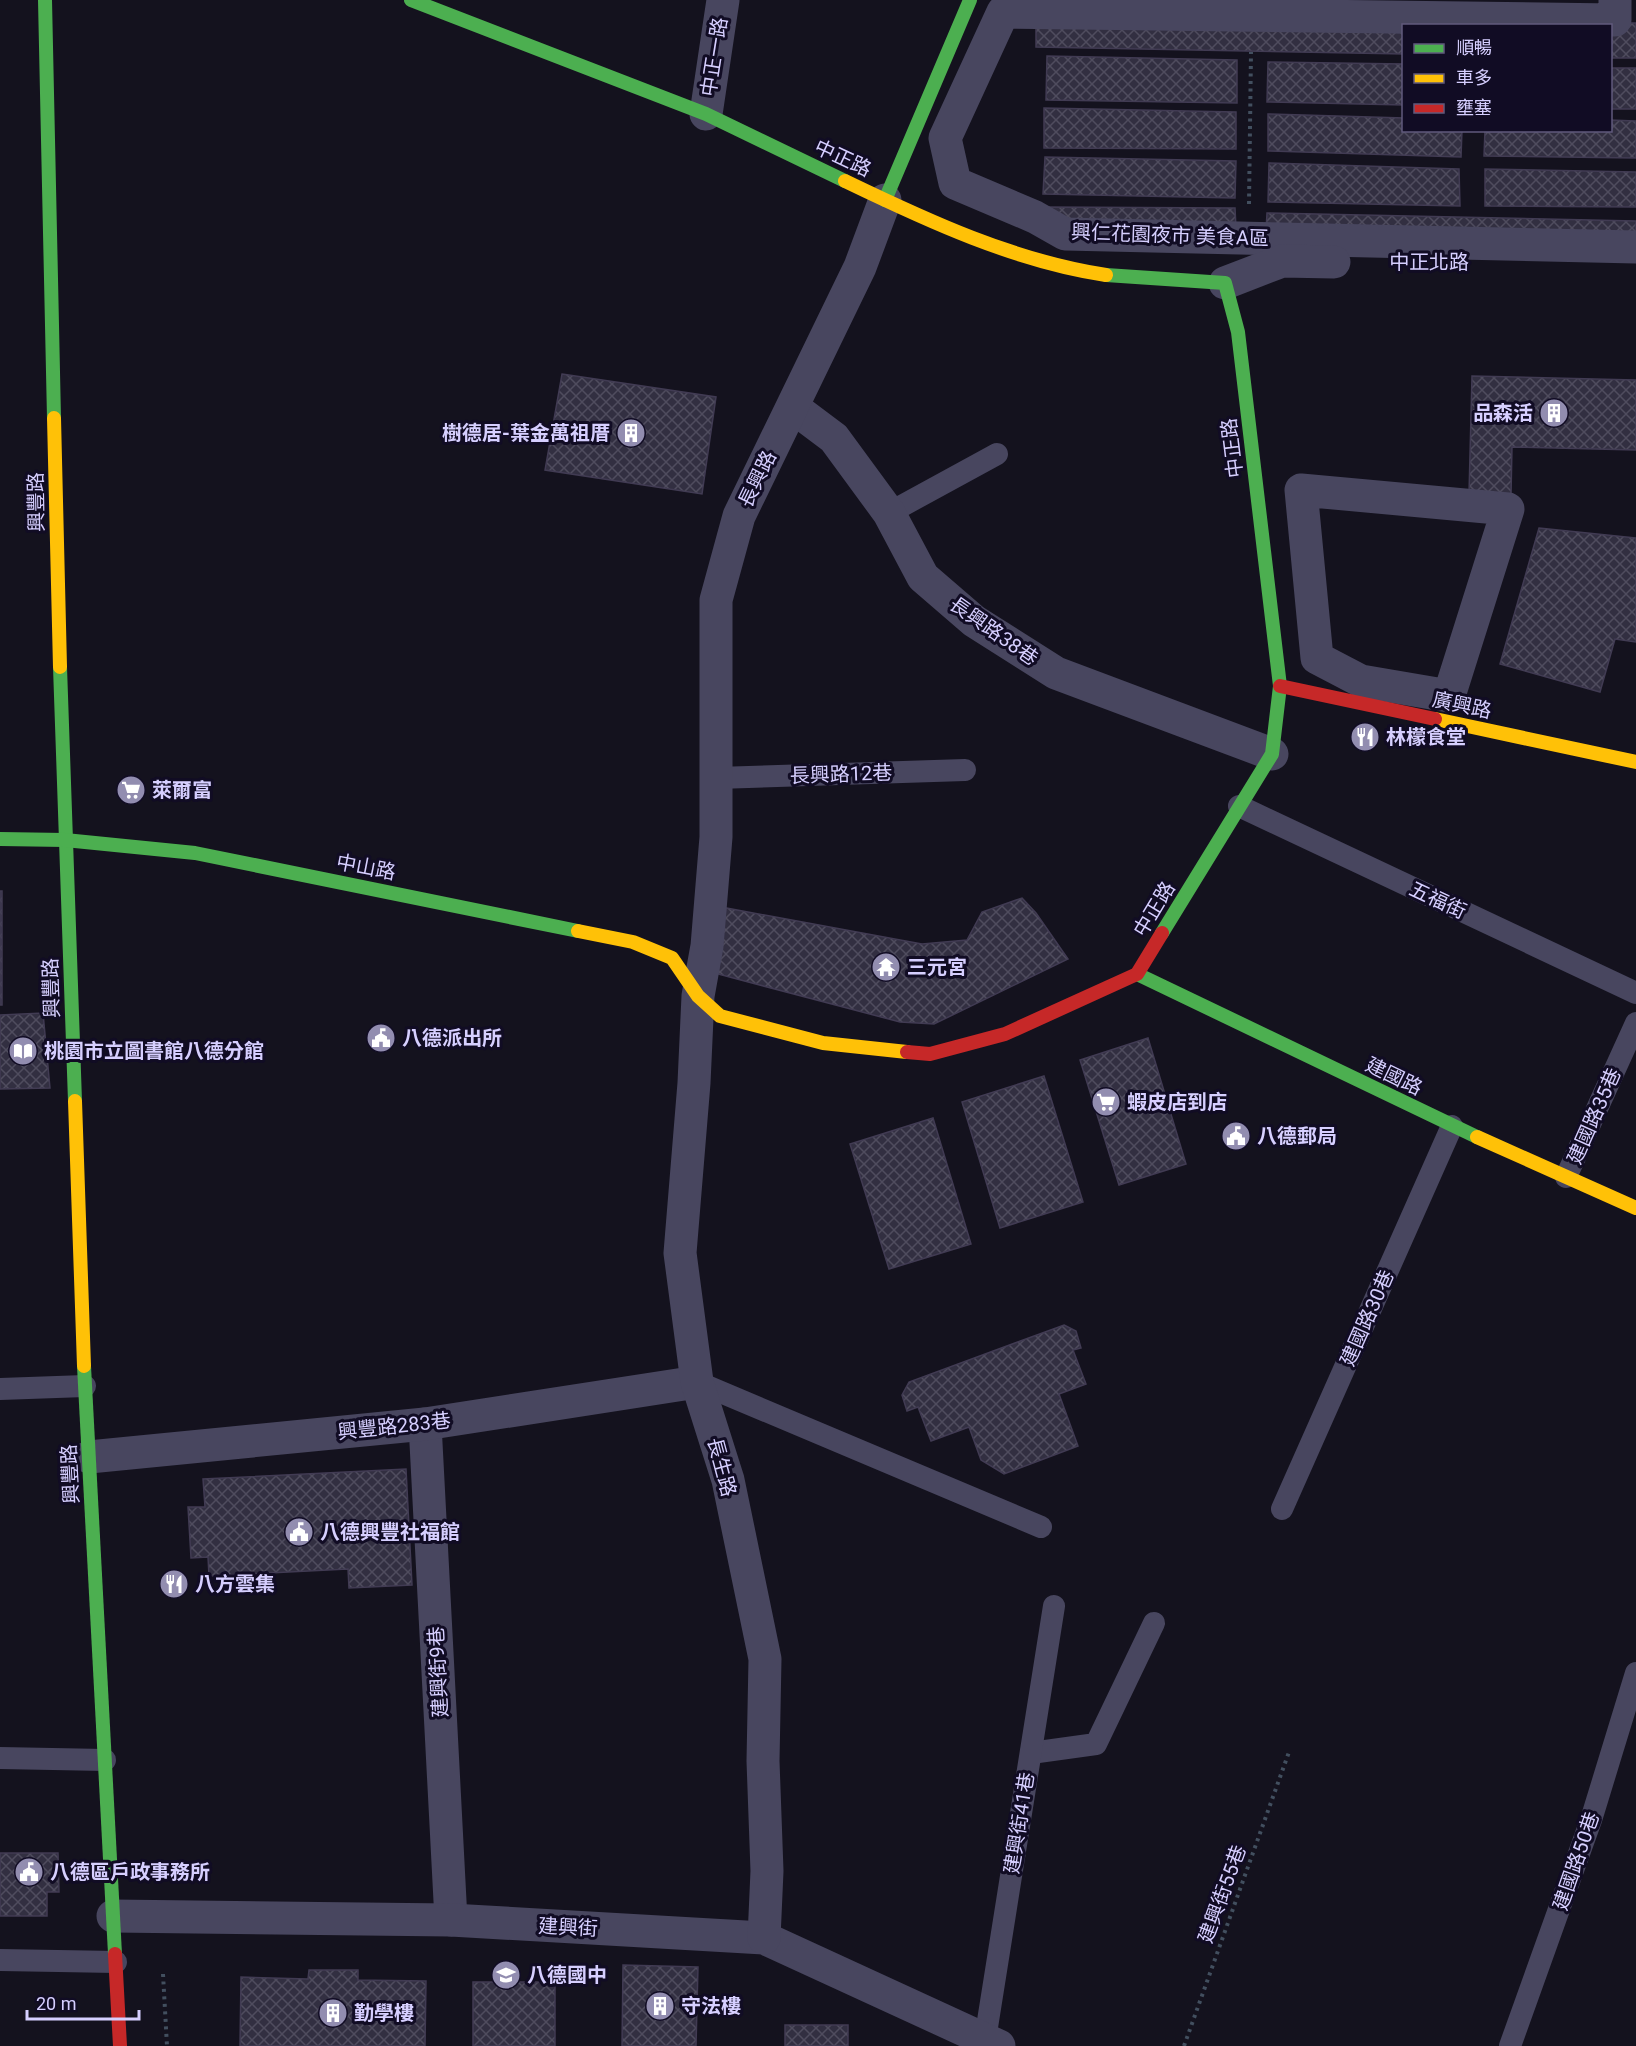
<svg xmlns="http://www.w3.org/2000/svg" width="1636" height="2046" font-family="Roboto,'Noto Sans TC',sans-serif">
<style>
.building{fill:url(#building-cross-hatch);stroke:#413b53;stroke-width:1.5}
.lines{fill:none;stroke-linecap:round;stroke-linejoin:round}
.path{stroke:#424f5f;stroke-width:4;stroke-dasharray:3 4.5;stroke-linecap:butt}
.lane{stroke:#48465f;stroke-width:22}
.street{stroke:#48465f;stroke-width:33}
.fast{stroke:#4caf50;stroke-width:14}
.slow{stroke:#ffc107;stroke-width:14}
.jam{stroke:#c62828;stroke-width:14}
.labels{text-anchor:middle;stroke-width:6;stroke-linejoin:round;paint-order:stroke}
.street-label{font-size:20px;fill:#d6cfff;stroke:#110c24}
.poi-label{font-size:20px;font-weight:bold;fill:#d6cfff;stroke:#110c24;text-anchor:start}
</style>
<defs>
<pattern id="building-cross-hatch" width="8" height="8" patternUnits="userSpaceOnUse" patternTransform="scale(1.5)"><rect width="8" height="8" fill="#322f41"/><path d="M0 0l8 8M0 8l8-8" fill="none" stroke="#4f4c5e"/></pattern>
</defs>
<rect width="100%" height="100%" fill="#14121e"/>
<!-- building -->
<g class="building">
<path d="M 1036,21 L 1636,23 L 1636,58 L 1610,58 L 1610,26 L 1404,26 L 1404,54 L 1036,47 Z"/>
<path d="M 1047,56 L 1237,60 L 1237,103 L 1046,100 Z"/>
<path d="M 1268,62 L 1404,64 L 1404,105 L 1267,102 Z"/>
<rect x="1610" y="68" width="26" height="41"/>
<path d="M 1044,108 L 1236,112 L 1236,149 L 1044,148 Z"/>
<path d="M 1268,114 L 1404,118 L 1404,130 L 1462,130 L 1461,157 L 1268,151 Z"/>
<path d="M 1610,120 L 1636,121 L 1636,158 L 1484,156 L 1485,130 L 1610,130 Z"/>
<path d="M 1045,157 L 1236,161 L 1235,198 L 1043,194 Z"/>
<path d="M 1269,163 L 1459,169 L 1460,206 L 1268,202 Z"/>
<path d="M 1485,169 L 1636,172 L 1636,207 L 1485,206 Z"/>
<path d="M 1044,207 L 1235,208 L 1236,228 L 1043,229 Z"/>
<path d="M 1267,213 L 1636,221 L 1636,240 L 1266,231 Z"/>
<path d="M 562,374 L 716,397 L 702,494 L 545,470 Z"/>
<path d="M 1472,376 L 1636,380 L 1636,450 L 1512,447 L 1511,495 L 1469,494 Z"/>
<path d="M 1539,528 L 1636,538 L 1636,642 L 1615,639 L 1600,692 L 1500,664 Z"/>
<rect x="0" y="891" width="2" height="114"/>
<path d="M 1022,898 L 1036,913 L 1068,959 L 934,1024 L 900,1022 L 718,974 L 726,908 L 922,944 L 967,940 L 982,912 Z"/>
<path d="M 43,1013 L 50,1088 L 0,1089 L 0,1015 Z"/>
<path d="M 1148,1038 L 1186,1164 L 1119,1185 L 1080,1060 Z"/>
<path d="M 1044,1076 L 1083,1202 L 1000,1228 L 962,1102 Z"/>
<path d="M 933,1118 L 971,1244 L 889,1269 L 850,1144 Z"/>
<path d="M 1064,1325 L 1076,1331 L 1081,1348 L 1073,1350 L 1086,1384 L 1059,1394 L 1078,1446 L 1004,1474 L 981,1460 L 969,1427 L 931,1441 L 918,1407 L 907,1411 L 902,1395 L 909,1382 Z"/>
<path d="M 406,1469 L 412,1585 L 349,1588 L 348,1569 L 209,1576 L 208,1557 L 191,1558 L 188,1507 L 205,1507 L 203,1479 Z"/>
<path d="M 0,1853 L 58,1853 L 59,1892 L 47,1892 L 47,1916 L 0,1916 Z"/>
<path d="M 623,1965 L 698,1967 L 696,2046 L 622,2046 Z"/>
<path d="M 309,1970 L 358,1970 L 358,1980 L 426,1981 L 425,2046 L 240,2046 L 241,1977 L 308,1979 Z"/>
<rect x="473" y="1982" width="82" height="64"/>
<rect x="785" y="2025" width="63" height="21"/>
</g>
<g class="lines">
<!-- path -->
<g class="path">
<path d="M 1249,204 L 1251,52"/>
<path d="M 163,1974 L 167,2046"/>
<path d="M 1184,2046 L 1289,1752"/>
</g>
<!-- lane -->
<g class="lane">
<path d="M 889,513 L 997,454"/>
<path d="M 717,778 L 965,770"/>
<path d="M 1239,806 L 1636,993"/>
<path d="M 1566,1177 L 1636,1023"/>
<path d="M 697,1382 L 1041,1527"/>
<path d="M 0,1389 L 85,1386"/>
<path d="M 1282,1509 L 1452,1126"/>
<path d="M 1031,1753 L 1096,1744 L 1154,1623"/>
<path d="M 0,1758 L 105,1760"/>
<path d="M 0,1960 L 116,1962"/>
<path d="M 984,2046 L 1054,1606"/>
<path d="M 1510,2046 L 1591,1820 L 1636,1673"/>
</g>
<!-- street -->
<g class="street">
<path d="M 1615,0 L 1615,20 L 1003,12 L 945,138 L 955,183 L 1035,217 L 1065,234 L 1636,247"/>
<path d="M 706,114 L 723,0"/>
<path d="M 1225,283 L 1282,261 L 1334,262"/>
<path d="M 794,408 L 834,438 L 889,513 L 923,577 L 974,621 L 1056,673 L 1272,754"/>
<path d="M 1301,490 L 1508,509 L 1449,696 L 1361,681 L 1317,658 Z"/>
<path d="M 425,1424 L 451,1920"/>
<path d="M 89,1457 L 425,1424 L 697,1382"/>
<path d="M 113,1916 L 451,1920 L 764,1938 L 999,2046"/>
<path d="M 764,1938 L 767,1871 L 763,1761 L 765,1659 L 728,1480 L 697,1382 L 680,1253 L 694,1083 L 698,996 L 707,946 L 716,837 L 716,600 L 739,516 L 860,267 L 885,200"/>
</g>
<!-- fast -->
<g class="fast">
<path d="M 45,0 L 54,418"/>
<path d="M 411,0 L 706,114 L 845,181"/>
<path d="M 885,200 L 970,0"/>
<path d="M 1106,275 L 1225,283 L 1238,332 L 1280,686 L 1272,754 L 1162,933"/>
<path d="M 60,667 L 75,1101"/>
<path d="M 0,839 L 65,840 L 195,853 L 578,931"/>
<path d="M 1137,974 L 1477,1137"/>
<path d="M 84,1366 L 115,1954"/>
</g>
<!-- slow -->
<g class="slow">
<path d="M 845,181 C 928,221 1014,261 1106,275"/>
<path d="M 54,418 L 60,667"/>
<path d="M 1435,719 L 1636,762"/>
<path d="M 578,931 L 633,942 L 672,958 L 698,996 L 720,1016 L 823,1043 L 907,1052"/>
<path d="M 75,1101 L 84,1366"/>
<path d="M 1477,1137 L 1636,1208"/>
</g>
<!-- jam -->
<g class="jam">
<path d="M 1280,686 L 1435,719"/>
<path d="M 907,1052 L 930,1054 L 1005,1034 L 1137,974 L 1162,933"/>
<path d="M 115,1954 L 120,2046"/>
</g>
</g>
<!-- icons -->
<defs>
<g id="building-disc" transform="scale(1.5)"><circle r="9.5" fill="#928db0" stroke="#110c24"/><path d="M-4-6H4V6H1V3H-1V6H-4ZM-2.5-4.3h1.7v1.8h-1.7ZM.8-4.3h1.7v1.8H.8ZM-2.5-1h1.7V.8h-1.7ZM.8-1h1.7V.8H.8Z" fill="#fff"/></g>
<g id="restaurant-disc" transform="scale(1.5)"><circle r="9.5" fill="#928db0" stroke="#110c24"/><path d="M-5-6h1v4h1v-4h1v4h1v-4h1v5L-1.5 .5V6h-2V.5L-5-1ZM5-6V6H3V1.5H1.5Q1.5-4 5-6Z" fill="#fff"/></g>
<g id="supermarket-disc" transform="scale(1.5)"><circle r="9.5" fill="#928db0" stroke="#110c24"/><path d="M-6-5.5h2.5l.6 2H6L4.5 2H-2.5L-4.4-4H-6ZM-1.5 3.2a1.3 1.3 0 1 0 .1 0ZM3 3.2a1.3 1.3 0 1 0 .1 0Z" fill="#fff"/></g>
<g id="temple-disc" transform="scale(1.5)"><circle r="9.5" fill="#928db0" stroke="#110c24"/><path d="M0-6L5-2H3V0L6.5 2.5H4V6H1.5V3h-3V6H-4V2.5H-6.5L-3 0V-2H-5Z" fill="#fff"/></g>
<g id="civic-disc" transform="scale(1.5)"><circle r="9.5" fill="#928db0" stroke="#110c24"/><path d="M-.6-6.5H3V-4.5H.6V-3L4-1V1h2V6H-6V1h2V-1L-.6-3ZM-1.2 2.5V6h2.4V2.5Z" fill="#fff"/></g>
<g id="library-disc" transform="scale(1.5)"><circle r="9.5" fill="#928db0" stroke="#110c24"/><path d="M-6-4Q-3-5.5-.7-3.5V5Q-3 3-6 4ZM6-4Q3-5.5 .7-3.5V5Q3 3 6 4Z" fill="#fff"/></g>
<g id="school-disc" transform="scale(1.5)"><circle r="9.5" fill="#928db0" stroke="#110c24"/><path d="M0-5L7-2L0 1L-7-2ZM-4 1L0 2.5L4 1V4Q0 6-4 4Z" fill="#fff"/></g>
</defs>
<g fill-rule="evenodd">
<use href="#building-disc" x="1554" y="413"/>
<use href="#building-disc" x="631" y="433"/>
<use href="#restaurant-disc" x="1365" y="737"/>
<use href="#supermarket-disc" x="131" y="790"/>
<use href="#temple-disc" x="886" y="967"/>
<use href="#civic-disc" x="381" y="1038"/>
<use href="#library-disc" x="23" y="1051"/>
<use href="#supermarket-disc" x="1106" y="1102"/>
<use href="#civic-disc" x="1236" y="1136"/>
<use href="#civic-disc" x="299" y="1532"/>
<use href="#restaurant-disc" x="174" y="1584"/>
<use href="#civic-disc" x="29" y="1872"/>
<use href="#school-disc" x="506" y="1975"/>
<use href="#building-disc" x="660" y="2006"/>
<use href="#building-disc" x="333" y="2013"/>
</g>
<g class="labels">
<!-- street labels -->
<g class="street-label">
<text transform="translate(714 57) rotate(-81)" y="7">中正一路</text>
<text transform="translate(843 158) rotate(25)" y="7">中正路</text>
<text transform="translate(1170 235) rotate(2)" y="7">興仁花園夜市 美食A區</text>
<text x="1429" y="269">中正北路</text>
<text transform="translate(1232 448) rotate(-97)" y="7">中正路</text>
<text transform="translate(757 479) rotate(-64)" y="7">長興路</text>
<text transform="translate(36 502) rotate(-91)" y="7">興豐路</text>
<text transform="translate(994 631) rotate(35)" y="7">長興路38巷</text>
<text transform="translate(1462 705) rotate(12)" y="7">廣興路</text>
<text transform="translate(841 774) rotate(-2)" y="7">長興路12巷</text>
<text transform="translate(366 867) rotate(11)" y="7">中山路</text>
<text transform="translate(1438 900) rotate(25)" y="7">五福街</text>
<text transform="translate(1154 909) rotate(-59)" y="7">中正路</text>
<text transform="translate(51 988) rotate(-92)" y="7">興豐路</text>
<text transform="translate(1394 1076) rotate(26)" y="7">建國路</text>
<text transform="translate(1594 1116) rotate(-66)" y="7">建國路35巷</text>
<text transform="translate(1367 1318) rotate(-66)" y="7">建國路30巷</text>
<text transform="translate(394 1426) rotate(-6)" y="7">興豐路283巷</text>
<text transform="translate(722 1467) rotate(75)" y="7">長生路</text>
<text transform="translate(70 1474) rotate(-93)" y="7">興豐路</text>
<text transform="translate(438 1672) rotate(-93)" y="7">建興街9巷</text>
<text transform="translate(1019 1823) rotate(-81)" y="7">建興街41巷</text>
<text transform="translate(1576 1861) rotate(-71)" y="7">建國路50巷</text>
<text transform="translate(1222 1894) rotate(-70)" y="7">建興街55巷</text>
<text transform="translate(568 1927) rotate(3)" y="7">建興街</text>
</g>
<!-- poi labels -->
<g class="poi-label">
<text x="1533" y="420" text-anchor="end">品森活</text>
<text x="610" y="440" text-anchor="end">樹德居-葉金萬祖厝</text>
<text x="1386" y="744">林檬食堂</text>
<text x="152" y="797">萊爾富</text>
<text x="907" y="974">三元宮</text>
<text x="402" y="1045">八德派出所</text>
<text x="44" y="1058">桃園市立圖書館八德分館</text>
<text x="1127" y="1109">蝦皮店到店</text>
<text x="1257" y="1143">八德郵局</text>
<text x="320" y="1539">八德興豐社福館</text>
<text x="195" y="1591">八方雲集</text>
<text x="50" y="1879">八德區戶政事務所</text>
<text x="527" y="1982">八德國中</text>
<text x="681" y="2013">守法樓</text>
<text x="354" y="2020">勤學樓</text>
</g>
</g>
<!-- legend -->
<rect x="1402" y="24" width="210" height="108" fill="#110c24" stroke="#605a7c" stroke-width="1.5"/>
<rect x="1414" y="44" width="30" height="9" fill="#4caf50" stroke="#605a7c" stroke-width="1.5"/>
<text x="1456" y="54" font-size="18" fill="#d6cfff">順暢</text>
<rect x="1414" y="74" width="30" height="9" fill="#ffc107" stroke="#605a7c" stroke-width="1.5"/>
<text x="1456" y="84" font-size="18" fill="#d6cfff">車多</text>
<rect x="1414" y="104" width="30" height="9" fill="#c62828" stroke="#605a7c" stroke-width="1.5"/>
<text x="1456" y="114" font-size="18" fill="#d6cfff">壅塞</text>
<!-- scale -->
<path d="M27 2010v9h112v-9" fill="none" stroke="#d6cfff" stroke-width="3"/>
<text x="36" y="2010" font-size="18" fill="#d6cfff" stroke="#110c24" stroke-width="4.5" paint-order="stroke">20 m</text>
</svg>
